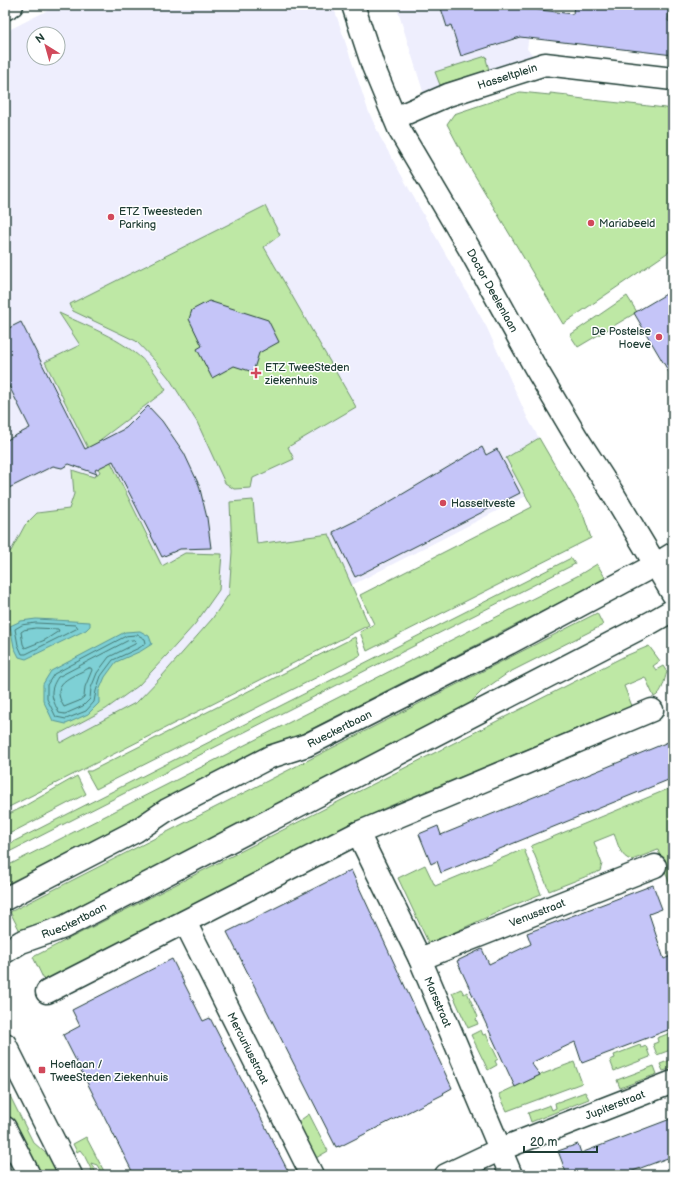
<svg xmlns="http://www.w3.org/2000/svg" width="678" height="1180" font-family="'Balsamiq Sans',sans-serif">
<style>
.built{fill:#eeeefd;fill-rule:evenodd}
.green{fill:#bee8a5;stroke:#6e926c}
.water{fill:#7ed0d5;stroke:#589595}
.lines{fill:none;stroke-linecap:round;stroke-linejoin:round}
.shore{stroke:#457874;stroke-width:1}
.building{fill:#c5c5f8;stroke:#1f3d34}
.minor-casing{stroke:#1f3d34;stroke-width:25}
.major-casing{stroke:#1f3d34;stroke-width:25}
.minor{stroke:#fff;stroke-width:22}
.major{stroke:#fff;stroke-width:22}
.poi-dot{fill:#d1495b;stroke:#fff;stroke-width:1.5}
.labels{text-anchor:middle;stroke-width:3;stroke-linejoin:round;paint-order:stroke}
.street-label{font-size:11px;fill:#1f3d34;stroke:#fff}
.poi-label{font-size:11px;fill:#1f3d34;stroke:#fff;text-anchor:start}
</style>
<rect width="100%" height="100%" fill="#fff"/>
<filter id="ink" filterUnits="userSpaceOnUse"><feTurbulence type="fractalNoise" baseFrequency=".025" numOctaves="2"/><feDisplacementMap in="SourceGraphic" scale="8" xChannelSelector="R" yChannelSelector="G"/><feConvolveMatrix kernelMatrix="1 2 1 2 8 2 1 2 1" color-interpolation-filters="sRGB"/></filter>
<g filter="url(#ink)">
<!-- built -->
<g class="built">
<path d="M 58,5 L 333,5 L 368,110 L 380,137 L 487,328 L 528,419 L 539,438 L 507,458 L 526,496 L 352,585 L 369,625 L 5,809 L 5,32 ZM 34,34 L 58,34 L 58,58 L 34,58 Z"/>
<path d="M 396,5 L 533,5 L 527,49 L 542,64 L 427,104 Z"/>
</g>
<!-- green -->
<g class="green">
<path d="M 486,56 L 487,59 L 486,59 L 489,70 L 440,85 L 435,72 Z"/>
<path d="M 520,92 L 550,95 L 550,93 L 568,95 L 568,97 C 603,102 637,104 673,109 L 673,249 L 563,324 L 468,164 L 447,124 L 454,114 Z"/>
<path d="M 265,206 L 280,235 L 264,247 L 356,407 L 288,447 L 294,459 L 253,478 L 251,488 L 234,489 L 225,483 L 197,422 L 169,378 L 156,362 L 136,341 L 73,311 L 70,304 Z"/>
<path d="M 627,296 L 637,312 L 578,347 L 570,335 Z"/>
<path d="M 59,313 C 91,328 128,341 152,369 C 157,375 161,383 166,390 L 100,440 L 162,566 L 185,553 L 222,554 L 219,590 L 195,624 L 167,655 L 138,686 L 106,709 L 59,734 L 60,743 L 137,702 L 162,676 L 212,619 L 229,594 L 232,552 L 230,502 L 253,500 L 257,544 L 329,534 L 369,625 L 5,809 L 5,553 L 11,551 L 25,525 L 37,513 L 69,509 L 74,494 L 72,470 L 94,477 L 100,472 L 45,362 L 80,345 Z"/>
<path d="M 539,438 L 583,514 L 591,538 L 367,651 L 360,632 L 374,624 L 360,595 L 532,507 L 506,458 Z"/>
<path d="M 571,558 L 575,564 L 5,854 L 5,846 Z"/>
<path d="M 597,564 L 606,579 L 5,885 L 5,867 L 579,575 Z"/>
<path d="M 597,613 L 603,625 L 508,673 L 482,691 L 468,705 L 439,722 L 22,935 L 10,912 Z"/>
<path d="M 355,637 L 361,655 L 96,789 L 86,771 L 91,771 Z"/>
<path d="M 649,646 L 660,661 L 653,666 L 656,670 L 663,666 L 667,672 C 664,680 663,693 654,697 L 645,677 L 624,686 L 632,706 L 385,808 L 45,982 L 33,957 L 623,657 Z"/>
<path d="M 77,776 L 86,794 L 5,836 L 5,816 L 21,808 Z"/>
<path d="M 673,787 L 673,894 L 658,850 L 632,860 C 620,858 618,843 614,834 L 594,842 L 602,864 L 600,871 L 549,891 L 531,846 Z"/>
<path d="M 524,849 L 541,894 L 507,908 L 429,944 L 398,878 L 425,865 L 435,886 Z"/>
<path d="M 461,989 L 464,994 L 467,992 L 478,1017 L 476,1019 L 478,1024 L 468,1028 L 452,993 Z"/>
<path d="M 481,1030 L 483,1035 L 486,1034 L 498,1059 L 495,1061 L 497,1065 L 488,1070 L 471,1035 Z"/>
<path d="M 673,1032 L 673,1049 L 657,1055 L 653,1044 L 658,1042 L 657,1038 Z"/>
<path d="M 640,1045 L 641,1048 L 646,1046 L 650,1057 L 614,1071 L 610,1060 L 615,1058 L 614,1055 Z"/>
<path d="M 673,1059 L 673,1068 L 663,1071 L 660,1064 Z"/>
<path d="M 574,1062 L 582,1083 L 507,1111 L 499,1094 L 540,1075 Z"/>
<path d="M 654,1066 L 657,1074 L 620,1088 L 617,1080 Z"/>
<path d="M 5,1086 L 33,1142 L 59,1165 L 65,1175 L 36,1175 L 5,1115 Z"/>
<path d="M 585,1092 L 589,1099 L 531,1122 L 528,1113 L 550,1105 L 552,1110 L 556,1108 L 555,1103 Z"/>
<path d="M 309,1114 L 328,1151 L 316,1158 L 298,1122 Z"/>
<path d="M 86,1137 L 106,1175 L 103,1175 L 97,1165 L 91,1163 L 97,1175 L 94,1175 L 84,1155 L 80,1150 L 77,1152 L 73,1144 Z"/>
</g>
<!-- water -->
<g class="water">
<path d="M 36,619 L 90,622 L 90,626 L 86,630 L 26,659 L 19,657 L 14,647 L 10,626 L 21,621 Z"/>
<path d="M 140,631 L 149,636 L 152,644 L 141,651 L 116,662 L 105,677 L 99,691 L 99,703 L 88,714 L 66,724 L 53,721 L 43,700 L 43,684 L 51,671 L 125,632 Z"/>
</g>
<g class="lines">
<!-- shore -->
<g class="shore">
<path d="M 36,623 L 76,625 L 78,628 L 26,654 L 22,654 L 18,645 L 15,629 L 22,625 Z"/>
<path d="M 36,628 L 58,629 L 59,631 L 45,640 L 25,648 L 23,644 L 21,632 L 24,630 Z"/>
<path d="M 138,635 L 145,639 L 146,643 L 139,648 L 113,660 L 101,676 L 96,691 L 94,702 L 86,711 L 66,719 L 56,717 L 47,699 L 47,685 L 54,674 L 126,636 Z"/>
<path d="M 134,640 L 136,642 L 135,644 L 109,657 L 97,673 L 91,688 L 90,699 L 83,706 L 65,714 L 59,713 C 52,698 48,692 58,677 L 127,641 Z"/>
<path d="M 89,668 L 91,668 L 92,670 L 85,687 L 84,697 L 79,701 L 64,707 C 49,682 70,678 89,668 Z"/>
</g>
</g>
<!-- building -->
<g class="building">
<path d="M 440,5 L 515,5 L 516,7 L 573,14 L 574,5 L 670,5 L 668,21 L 673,22 L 673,55 L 520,37 L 461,56 L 451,25 L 447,27 Z"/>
<path d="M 673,290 L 673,379 L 634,313 Z"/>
<path d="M 209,301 L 268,320 L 279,342 L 259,353 L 253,372 L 234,366 L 212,378 L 197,349 L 202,346 L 189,319 L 192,310 Z"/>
<path d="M 21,322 L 85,449 L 126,428 L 148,406 L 162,421 L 184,453 L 199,485 L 207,518 L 211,548 L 180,549 L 162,557 L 113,461 L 95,470 L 97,474 L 69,464 L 62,468 L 53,466 L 5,490 L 5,441 L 30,428 L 5,378 L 5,330 Z"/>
<path d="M 482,447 L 486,455 L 497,449 L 520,493 L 355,577 L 333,532 L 369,514 Z"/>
<path d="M 673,740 L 673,778 L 441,873 L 437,861 L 431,864 L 419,834 L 438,826 L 441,835 Z"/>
<path d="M 351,870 L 452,1088 L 443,1093 L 444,1094 L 339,1147 L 339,1146 L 336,1147 L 227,932 Z"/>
<path d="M 653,885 L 662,909 L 649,914 L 664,959 L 673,955 L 673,1028 L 582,1063 L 575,1042 L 531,1063 L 540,1075 L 515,1087 L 457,961 L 482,949 L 489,964 L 531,944 L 527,933 Z"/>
<path d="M 172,959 L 203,1021 L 210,1018 L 290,1175 L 134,1175 L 63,1035 L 80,1026 L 72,1010 Z"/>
<path d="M 673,1118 L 673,1156 L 622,1175 L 567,1175 L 558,1151 L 578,1144 L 581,1153 Z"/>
</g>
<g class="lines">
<!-- minor casing -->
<g class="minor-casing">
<g id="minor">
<path id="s1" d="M 353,5 L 373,66 L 400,131 L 469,248 L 535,367 L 577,438 L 612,492 L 673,594"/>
<path d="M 5,9 L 12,5"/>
<path id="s2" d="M 395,118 L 448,95 L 545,64 L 673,79"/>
<path id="s3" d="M 358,833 L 420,959 L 511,1175"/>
<path id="s4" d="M 185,922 L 312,1175"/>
<path id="s5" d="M 420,959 L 655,866"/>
<path d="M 47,992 L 358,833 L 652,710"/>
<path d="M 5,1044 L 71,1175"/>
<path d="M 5,1128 L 29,1175"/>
<path id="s6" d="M 446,1175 L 501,1149 L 673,1082"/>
</g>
</g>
<!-- major casing -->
<g class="major-casing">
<g id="major">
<path id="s7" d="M 5,899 L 136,831 L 167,810 L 270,757 L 307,745 L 509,643 L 655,565 L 673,554"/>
<path id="s8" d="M 5,952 L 21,942 L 64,927 L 652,622 L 673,610"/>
</g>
</g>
<!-- minor -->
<use href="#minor" class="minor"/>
<!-- major -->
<use href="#major" class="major"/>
</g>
</g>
<!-- markers -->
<g class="poi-dot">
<circle cx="111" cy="217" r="4"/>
<circle cx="591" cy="223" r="4"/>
<circle cx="659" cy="337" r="4"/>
<path d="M254 367h4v4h4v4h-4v4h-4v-4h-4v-4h4z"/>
<circle cx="443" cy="503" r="4"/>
<rect x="38" y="1066" width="8" height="8" rx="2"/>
</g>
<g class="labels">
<!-- street labels -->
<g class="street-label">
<text dy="4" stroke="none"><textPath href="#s2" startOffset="120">Hasseltplein</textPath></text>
<text dy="4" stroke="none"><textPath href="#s1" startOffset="319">Doctor Deelenlaan</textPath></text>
<text dy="4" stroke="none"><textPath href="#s7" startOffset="376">Rueckertbaan</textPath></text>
<text dy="4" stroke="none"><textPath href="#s5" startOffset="126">Venusstraat</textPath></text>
<text dy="4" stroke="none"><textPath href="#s8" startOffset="76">Rueckertbaan</textPath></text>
<text dy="4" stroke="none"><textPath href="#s3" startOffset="187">Marsstraat</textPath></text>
<text dy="4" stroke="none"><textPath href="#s4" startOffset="141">Mercuriusstraat</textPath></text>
<text dy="4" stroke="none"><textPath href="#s6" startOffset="183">Jupiterstraat</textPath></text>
</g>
<!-- poi labels -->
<g class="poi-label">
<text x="119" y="215">ETZ Tweesteden<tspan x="119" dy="13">Parking</tspan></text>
<text x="599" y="227">Mariabeeld</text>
<text x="651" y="335" text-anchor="end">De Postelse<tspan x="651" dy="13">Hoeve</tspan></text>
<text x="265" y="371">ETZ TweeSteden<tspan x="265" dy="13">ziekenhuis</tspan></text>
<text x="451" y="507">Hasseltveste</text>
<text x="50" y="1068">Hoeflaan /<tspan x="50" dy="13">TweeSteden Ziekenhuis</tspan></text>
</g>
</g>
<!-- margin -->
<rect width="678" height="1180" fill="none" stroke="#fff" stroke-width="20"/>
<rect x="10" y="10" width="658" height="1160" fill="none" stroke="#1f3d34" stroke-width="1.5" filter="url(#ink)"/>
<!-- north arrow -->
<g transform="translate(46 46) rotate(323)"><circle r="19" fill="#ffffff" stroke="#a5b1ae"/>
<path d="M0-3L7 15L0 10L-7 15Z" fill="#d1495b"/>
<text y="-6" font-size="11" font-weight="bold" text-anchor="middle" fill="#1f3d34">N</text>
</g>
<!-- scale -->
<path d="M524 1146v6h73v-6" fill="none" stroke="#1f3d34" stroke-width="2"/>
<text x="530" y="1146" font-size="12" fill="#1f3d34" stroke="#ffffff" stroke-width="3" paint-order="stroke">20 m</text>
</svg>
